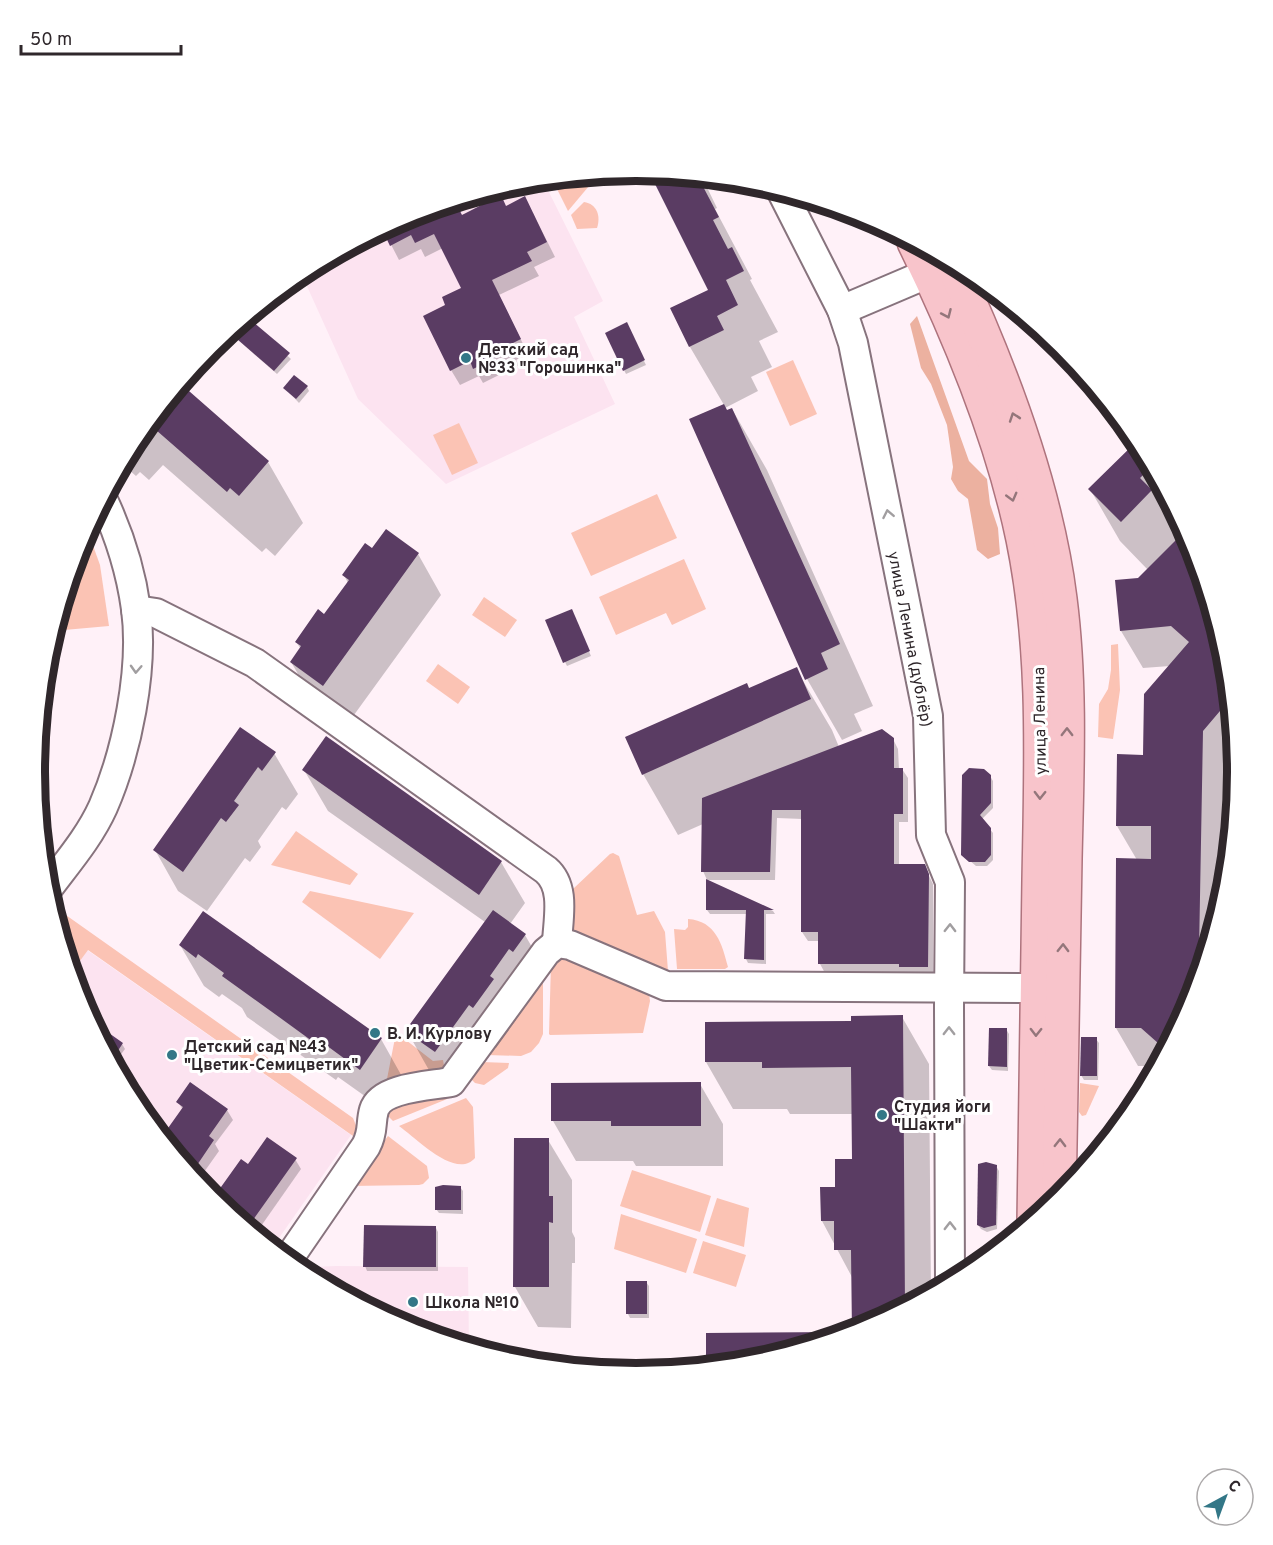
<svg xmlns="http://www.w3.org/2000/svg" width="1273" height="1545" font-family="Overpass,sans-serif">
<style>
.built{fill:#fce3f0}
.green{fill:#fbc3b4}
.forest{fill:#ecb1a0}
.shadow{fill:#0003}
.building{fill:#5a3c63}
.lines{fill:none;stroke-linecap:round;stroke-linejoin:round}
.minor-casing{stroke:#87737d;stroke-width:32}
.major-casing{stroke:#ae737d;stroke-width:36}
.minor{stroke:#fff;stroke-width:28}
.major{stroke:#f8c4cb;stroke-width:33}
.oneway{stroke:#94767b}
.oneway2{stroke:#a19ea0}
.poi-dot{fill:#337787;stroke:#fff;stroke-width:2}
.labels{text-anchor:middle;stroke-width:6;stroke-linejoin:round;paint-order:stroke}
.poi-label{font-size:16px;font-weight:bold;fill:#2f272b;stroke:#fff;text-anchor:start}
.street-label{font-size:16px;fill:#2f272b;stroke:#fff}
.rim{fill:none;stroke:#2f272b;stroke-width:8}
</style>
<rect width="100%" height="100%" fill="#fff1f8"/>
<!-- built -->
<g class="built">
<path d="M 543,180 L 603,301 L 574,317 L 615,404 L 446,484 L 358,399 L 301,273 L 406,216 L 519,182 Z"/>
<path d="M 87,950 L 351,1135 L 272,1248 L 211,1198 L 136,1107 L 80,1003 L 71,973 Z"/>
<path d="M 336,1266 L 468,1267 L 469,1348 L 406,1329 L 307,1276 L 313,1267 Z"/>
</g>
<!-- green -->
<g class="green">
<path d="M 584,176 L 589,186 L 568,211 L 552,179 Z"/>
<path d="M 584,202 C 597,204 601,216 597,228 L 577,229 L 571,215 Z"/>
<path d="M 793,360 L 817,414 L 790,426 L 766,372 Z"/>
<path d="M 459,423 L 478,463 L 452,475 L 433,435 Z"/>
<path d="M 657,494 L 677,538 L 591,576 L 571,533 Z"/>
<path d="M 87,529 L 100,565 L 109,626 L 53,631 L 80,542 Z"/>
<path d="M 684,559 L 706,609 L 672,625 L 666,613 L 616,635 L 599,597 Z"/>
<path d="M 484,597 L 517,620 L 505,637 L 472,615 Z"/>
<path d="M 1118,644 L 1120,690 L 1113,739 L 1098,737 L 1099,704 L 1108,689 L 1111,670 L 1111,645 Z"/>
<path d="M 438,664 L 470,687 L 458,704 L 426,681 Z"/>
<path d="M 296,831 L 358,874 L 350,885 L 271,865 Z"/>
<path d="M 613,853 L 619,856 L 637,915 L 654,911 L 665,932 L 668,971 L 572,934 L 571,894 L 573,889 L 610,854 Z"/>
<path d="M 310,891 L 414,913 L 380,959 L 302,902 Z"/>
<path d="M 63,913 L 353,1118 L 357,1128 L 353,1136 L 88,950 L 71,973 L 55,918 L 57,915 Z"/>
<path d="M 688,919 C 716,921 722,944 728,967 L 725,969 L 677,969 L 674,929 L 685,930 L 688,927 Z"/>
<path d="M 563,956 L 649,994 L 650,1001 L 643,1033 L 550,1035 L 549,1034 L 551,964 Z"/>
<path d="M 543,978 L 543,1034 L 539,1043 L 531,1052 L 521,1056 L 487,1055 Z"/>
<path d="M 402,1037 L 433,1061 L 443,1060 L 445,1071 L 386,1084 L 395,1038 Z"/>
<path d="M 482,1062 L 509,1063 L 508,1068 L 484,1085 L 475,1083 L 472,1080 L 472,1076 Z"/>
<path d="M 1080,1083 L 1099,1086 L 1086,1115 L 1082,1116 L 1079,1112 Z"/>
<path d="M 452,1094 L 457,1095 L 393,1121 L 384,1112 L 385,1104 Z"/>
<path d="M 466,1098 L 473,1107 L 475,1158 C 456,1180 416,1138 399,1126 Z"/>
<path d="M 388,1136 L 427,1166 L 429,1178 L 423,1184 L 419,1185 L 350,1186 Z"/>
<path d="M 632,1170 L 711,1196 L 700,1232 L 620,1206 Z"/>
<path d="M 717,1198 L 749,1208 L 744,1247 L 705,1235 Z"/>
<path d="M 621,1214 L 697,1239 L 686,1273 L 614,1249 Z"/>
<path d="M 703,1241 L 746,1255 L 736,1287 L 693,1273 Z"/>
</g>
<!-- forest -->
<path class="forest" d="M 917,316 L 969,461 L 987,479 L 990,504 L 998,528 L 1000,554 L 988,559 L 977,550 L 968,499 L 958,491 L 951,479 L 953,467 L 947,425 L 931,384 L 921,368 L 910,324 Z"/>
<!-- shadow -->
<g class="shadow">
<path d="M 651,172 L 702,177 L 717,208 L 715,209 L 752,279 L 750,280 L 778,332 L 759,341 L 772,367 L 751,377 L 758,391 L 725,408 L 727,411 L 732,409 L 767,470 L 873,706 L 854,714 L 862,731 L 842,740 L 807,679 L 691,420 L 724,405 L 690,347 L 672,309 L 710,291 Z"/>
<path d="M 506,207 L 533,213 L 555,257 L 534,267 L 539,276 L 499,295 L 528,354 L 516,360 L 519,365 L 483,383 L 479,376 L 460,385 L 451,370 L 447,306 L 463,288 L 443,248 L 425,257 L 421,249 L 399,260 L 383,229 Z"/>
<path d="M 246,318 L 291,359 L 277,374 L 229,332 Z"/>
<path d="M 628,329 L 646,365 L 626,374 L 624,370 Z"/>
<path d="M 1056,342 L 1114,410 L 1111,414 L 1082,390 Z"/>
<path d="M 180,385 L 268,462 L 303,523 L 275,556 L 266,548 L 262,552 L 163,465 L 149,480 L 140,472 L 136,476 L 122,464 L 136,438 Z"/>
<path d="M 307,387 L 309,391 L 299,403 L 285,388 Z"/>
<path d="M 1126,424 L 1137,438 L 1180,519 L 1172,527 L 1179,539 L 1187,531 L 1193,542 L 1227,655 L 1237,754 L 1224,769 L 1221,908 L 1193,1003 L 1159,1066 L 1138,1066 L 1116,1028 L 1137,860 L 1117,826 L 1145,757 L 1170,666 L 1143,668 L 1121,631 L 1139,580 L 1148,570 L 1120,541 L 1090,489 L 1129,451 L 1118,432 Z"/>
<path d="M 372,550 L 418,554 L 441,595 L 346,726 L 315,703 L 291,662 L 301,649 L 296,642 L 325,616 L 348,583 L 344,575 Z"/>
<path d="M 573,615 L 591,656 L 567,666 L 565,662 Z"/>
<path d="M 796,669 L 832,730 L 839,747 L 893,739 L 898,749 L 899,769 L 902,769 L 908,778 L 908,822 L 899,822 L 899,866 L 924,866 L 933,884 L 933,976 L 825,973 L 820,964 L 820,941 L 808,941 L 802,932 L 802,819 L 777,818 L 775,880 L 707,880 L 703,871 L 703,824 L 678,835 L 643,774 L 749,690 Z"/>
<path d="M 274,753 L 298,794 L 286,810 L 282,807 L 258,841 L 261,847 L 250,862 L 245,858 L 207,911 L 178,891 L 155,850 Z"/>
<path d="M 35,762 L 47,780 L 36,792 L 35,772 Z"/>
<path d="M 304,770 L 501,862 L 525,903 L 510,924 L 525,935 L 548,975 L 536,991 L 533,989 L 513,1016 L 516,1020 L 496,1048 L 492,1045 L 458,1092 L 430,1072 L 407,1031 L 485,922 L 328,811 Z"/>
<path d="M 990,776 L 993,781 L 993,808 L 982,819 L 993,833 L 993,860 L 987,866 L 976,866 L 963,855 Z"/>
<path d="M 707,881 L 773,911 L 775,914 L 766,914 L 766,964 L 748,963 L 746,959 L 747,914 L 710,914 L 707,910 Z"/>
<path d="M 180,945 L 381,1039 L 404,1080 L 383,1109 L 338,1077 L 336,1080 L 247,1017 L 242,1008 L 222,994 L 219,997 L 204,986 Z"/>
<path d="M 902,1017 L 929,1064 L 931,1294 L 867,1329 L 853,1333 L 853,1279 L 822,1221 L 837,1189 L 853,1160 L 853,1114 L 790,1114 L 787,1109 L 733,1109 L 706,1062 L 706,1023 L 852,1023 Z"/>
<path d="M 95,1025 L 122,1044 L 125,1049 L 113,1065 L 94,1028 Z"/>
<path d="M 990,1029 L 1006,1029 L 1009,1034 L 1008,1071 L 992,1070 L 989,1066 Z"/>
<path d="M 1096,1039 L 1099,1043 L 1098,1080 L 1084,1080 L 1081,1075 Z"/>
<path d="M 700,1084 L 723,1124 L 723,1166 L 636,1166 L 633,1161 L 576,1161 L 553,1121 Z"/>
<path d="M 178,1102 L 227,1110 L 233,1120 L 215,1144 L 219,1151 L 197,1182 L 162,1139 L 183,1110 Z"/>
<path d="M 548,1140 L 572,1180 L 572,1232 L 575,1238 L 575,1263 L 572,1263 L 571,1328 L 538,1327 L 515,1287 Z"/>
<path d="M 295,1159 L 301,1169 L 259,1229 L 224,1204 L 218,1194 L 248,1166 Z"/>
<path d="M 996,1166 L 999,1171 L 997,1229 L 987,1232 L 981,1229 L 978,1225 Z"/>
<path d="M 460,1187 L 463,1191 L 463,1214 L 439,1213 L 436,1209 Z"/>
<path d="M 436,1228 L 438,1232 L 438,1271 L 367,1271 L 365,1266 Z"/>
<path d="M 628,1282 L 646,1282 L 649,1286 L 649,1318 L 630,1318 L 628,1314 Z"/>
</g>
<!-- building -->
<g class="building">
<path d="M 649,172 L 698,177 L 719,217 L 713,220 L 728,249 L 732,247 L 744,271 L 726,280 L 738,305 L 717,316 L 724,330 L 689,347 L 670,308 L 708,290 Z"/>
<path d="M 501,195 L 506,206 L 525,196 L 547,242 L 527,252 L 532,261 L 492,280 L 521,339 L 509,345 L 512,350 L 473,369 L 470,361 L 450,371 L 423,316 L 445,305 L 442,297 L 461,288 L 434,234 L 415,243 L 411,235 L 390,246 L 382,229 L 406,216 L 455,201 L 462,215 Z"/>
<path d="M 247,317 L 290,353 L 274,371 L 229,332 Z"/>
<path d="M 627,322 L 645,360 L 623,371 L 605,333 Z"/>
<path d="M 294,375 L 308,386 L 296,399 L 283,388 Z"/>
<path d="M 181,384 L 269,461 L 239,496 L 230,488 L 227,492 L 148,423 Z"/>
<path d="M 724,404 L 727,410 L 732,408 L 840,644 L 821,653 L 828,669 L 805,680 L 689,419 Z"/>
<path d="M 1138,440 L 1152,466 L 1140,478 L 1152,490 L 1121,522 L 1088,489 Z"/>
<path d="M 386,529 L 419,553 L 323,686 L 290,662 L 301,646 L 295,642 L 318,609 L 324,614 L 349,580 L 342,575 L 365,543 L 372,548 Z"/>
<path d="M 1186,530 L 1193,542 L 1227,655 L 1231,698 L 1203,731 L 1199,952 L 1206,958 L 1193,1003 L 1167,1051 L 1141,1028 L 1115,1028 L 1116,858 L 1151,859 L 1151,826 L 1116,826 L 1117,754 L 1143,755 L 1144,694 L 1189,642 L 1171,626 L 1120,631 L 1115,580 L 1138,578 Z"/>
<path d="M 572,609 L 590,651 L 563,663 L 545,620 Z"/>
<path d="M 797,667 L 811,699 L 642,775 L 625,737 L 747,683 L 749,688 Z"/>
<path d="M 240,727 L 276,752 L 262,771 L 258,767 L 234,801 L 239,805 L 226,822 L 221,818 L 183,872 L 153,850 Z"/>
<path d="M 882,729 L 894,738 L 894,768 L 903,768 L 903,814 L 894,814 L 894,864 L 925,864 L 929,874 L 928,967 L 899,967 L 899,964 L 818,964 L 818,932 L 801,932 L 801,810 L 772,810 L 770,872 L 701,872 L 702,798 Z"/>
<path d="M 326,736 L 502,861 L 479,895 L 302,770 Z"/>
<path d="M 969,768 L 984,769 L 991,775 L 991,803 L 980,815 L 991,828 L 991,855 L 985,862 L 969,862 L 961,855 L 962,775 Z"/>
<path d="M 706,879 L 774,910 L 764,910 L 764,960 L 744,959 L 746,910 L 706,910 Z"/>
<path d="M 493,910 L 526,934 L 513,952 L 509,949 L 490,976 L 494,979 L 473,1008 L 469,1005 L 435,1052 L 405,1031 Z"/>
<path d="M 203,911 L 382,1038 L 360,1070 L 315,1037 L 312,1041 L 279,1017 L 222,976 L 224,973 L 198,954 L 196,958 L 179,945 Z"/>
<path d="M 903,1015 L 905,1308 L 867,1329 L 852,1333 L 851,1250 L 834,1250 L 834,1221 L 821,1221 L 820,1187 L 835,1187 L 835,1159 L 852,1159 L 851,1067 L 762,1068 L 762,1062 L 705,1062 L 705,1022 L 851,1021 L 851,1016 Z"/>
<path d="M 89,1019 L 123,1043 L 111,1061 L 105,1049 Z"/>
<path d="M 989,1028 L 1007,1028 L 1007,1067 L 988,1066 Z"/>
<path d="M 1081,1037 L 1097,1037 L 1097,1076 L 1080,1076 Z"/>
<path d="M 190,1082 L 228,1109 L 209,1136 L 214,1140 L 191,1174 L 161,1138 L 183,1107 L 176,1102 Z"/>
<path d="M 701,1082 L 701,1126 L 611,1126 L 611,1121 L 551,1121 L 551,1083 Z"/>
<path d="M 267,1137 L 297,1158 L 253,1220 L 216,1194 L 241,1159 L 248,1164 Z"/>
<path d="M 514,1138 L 549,1138 L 549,1196 L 553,1196 L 553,1223 L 549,1222 L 549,1287 L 513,1287 Z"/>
<path d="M 986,1162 L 997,1165 L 996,1225 L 984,1228 L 977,1225 L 978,1164 Z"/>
<path d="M 443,1185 L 461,1186 L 461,1210 L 435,1210 L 435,1187 Z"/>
<path d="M 364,1225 L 436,1226 L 436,1267 L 363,1267 Z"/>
<rect x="626" y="1281" width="21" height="33"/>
<path d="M 840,1332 L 840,1337 L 754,1363 L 706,1368 L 706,1333 Z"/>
</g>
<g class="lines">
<!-- minor casing -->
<g class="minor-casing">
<g id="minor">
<path d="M 781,190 L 842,310 L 853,343 L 928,716 L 931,835 L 950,882 L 949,1006 L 950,1284"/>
<path d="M 842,310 L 929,273"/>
<path d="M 136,610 L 156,613 L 255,663 L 546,870 C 566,887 558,919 557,943"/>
<path d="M 46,891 C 66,864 89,838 103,807 C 127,752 144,669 136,609 C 131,572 119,534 103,500"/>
<path d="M 287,1261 L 366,1146 C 374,1131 370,1124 374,1110 C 381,1087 430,1086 451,1082 L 546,952 L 557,943 L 570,945 L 666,986 L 1037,988"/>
</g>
</g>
<!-- major casing -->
<g class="major-casing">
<g id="major">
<path d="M 914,242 C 959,334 1002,437 1023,539 C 1046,651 1041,766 1039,880 C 1037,994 1036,1108 1034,1222"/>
<path d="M 951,261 C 999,364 1046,486 1060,599 C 1071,685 1067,772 1065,859 C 1063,973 1061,1087 1059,1201"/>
</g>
</g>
<!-- minor -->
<use href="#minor" class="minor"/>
<!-- major -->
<use href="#major" class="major"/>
</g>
<!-- one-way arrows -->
<defs><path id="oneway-chevron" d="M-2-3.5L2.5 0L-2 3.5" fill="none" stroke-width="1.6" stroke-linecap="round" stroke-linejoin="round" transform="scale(1.5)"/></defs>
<g class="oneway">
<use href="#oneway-chevron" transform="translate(947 314) rotate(66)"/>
<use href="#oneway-chevron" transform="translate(1014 417) rotate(-109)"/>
<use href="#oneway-chevron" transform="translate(1012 497) rotate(75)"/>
<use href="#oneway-chevron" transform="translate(1067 732) rotate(-90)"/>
<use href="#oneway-chevron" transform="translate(1040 795) rotate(91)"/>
<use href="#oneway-chevron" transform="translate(1063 948) rotate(-89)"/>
<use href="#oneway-chevron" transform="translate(1036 1032) rotate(91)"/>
<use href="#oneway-chevron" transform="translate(1060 1143) rotate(-89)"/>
</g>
<g class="oneway2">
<use href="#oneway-chevron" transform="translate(888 514) rotate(-101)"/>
<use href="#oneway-chevron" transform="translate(136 669) rotate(93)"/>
<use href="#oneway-chevron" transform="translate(950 928) rotate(-89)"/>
<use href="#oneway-chevron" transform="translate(949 1031) rotate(-90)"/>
<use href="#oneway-chevron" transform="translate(950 1226) rotate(-90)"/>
</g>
<!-- markers -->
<g class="poi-dot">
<circle cx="466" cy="358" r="6"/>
<circle cx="375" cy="1033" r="6"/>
<circle cx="172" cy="1055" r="6"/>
<circle cx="882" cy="1115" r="6"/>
<circle cx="413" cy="1302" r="6"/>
</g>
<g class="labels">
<!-- poi labels -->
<g class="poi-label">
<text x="478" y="355">Детский сад<tspan x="478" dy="18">№33 "Горошинка"</tspan></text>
<text x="387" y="1039">В. И. Курлову</text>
<text x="184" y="1052">Детский сад №43<tspan x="184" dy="18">"Цветик-Семицветик"</tspan></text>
<text x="894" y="1112">Студия йоги<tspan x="894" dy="18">"Шакти"</tspan></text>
<text x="425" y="1308">Школа №10</text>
</g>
<!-- street labels -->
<g class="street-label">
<text transform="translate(911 639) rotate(79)" y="6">улица Ленина (дублёр)</text>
<text transform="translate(1039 721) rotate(-91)" y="6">улица Ленина</text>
</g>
</g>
<!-- crop -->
<path d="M0 0H1273V1545H0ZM45 772a591 591 0 1 1 1182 0a591 591 0 1 1-1182 0Z" fill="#fff" fill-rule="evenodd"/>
<path class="rim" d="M45 772a591 591 0 1 1 1182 0a591 591 0 1 1-1182 0Z"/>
<!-- north arrow -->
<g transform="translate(1225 1497) rotate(41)"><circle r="28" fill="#ffffff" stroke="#aca9aa" stroke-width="1.5"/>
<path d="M0-4.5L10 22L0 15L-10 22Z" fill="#337787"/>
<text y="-9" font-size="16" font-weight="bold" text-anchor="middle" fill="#2f272b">С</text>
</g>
<!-- scale -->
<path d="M21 45v9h160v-9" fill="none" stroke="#2f272b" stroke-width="3"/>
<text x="30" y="45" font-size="18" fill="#2f272b" stroke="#ffffff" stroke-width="4.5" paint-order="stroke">50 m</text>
</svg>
